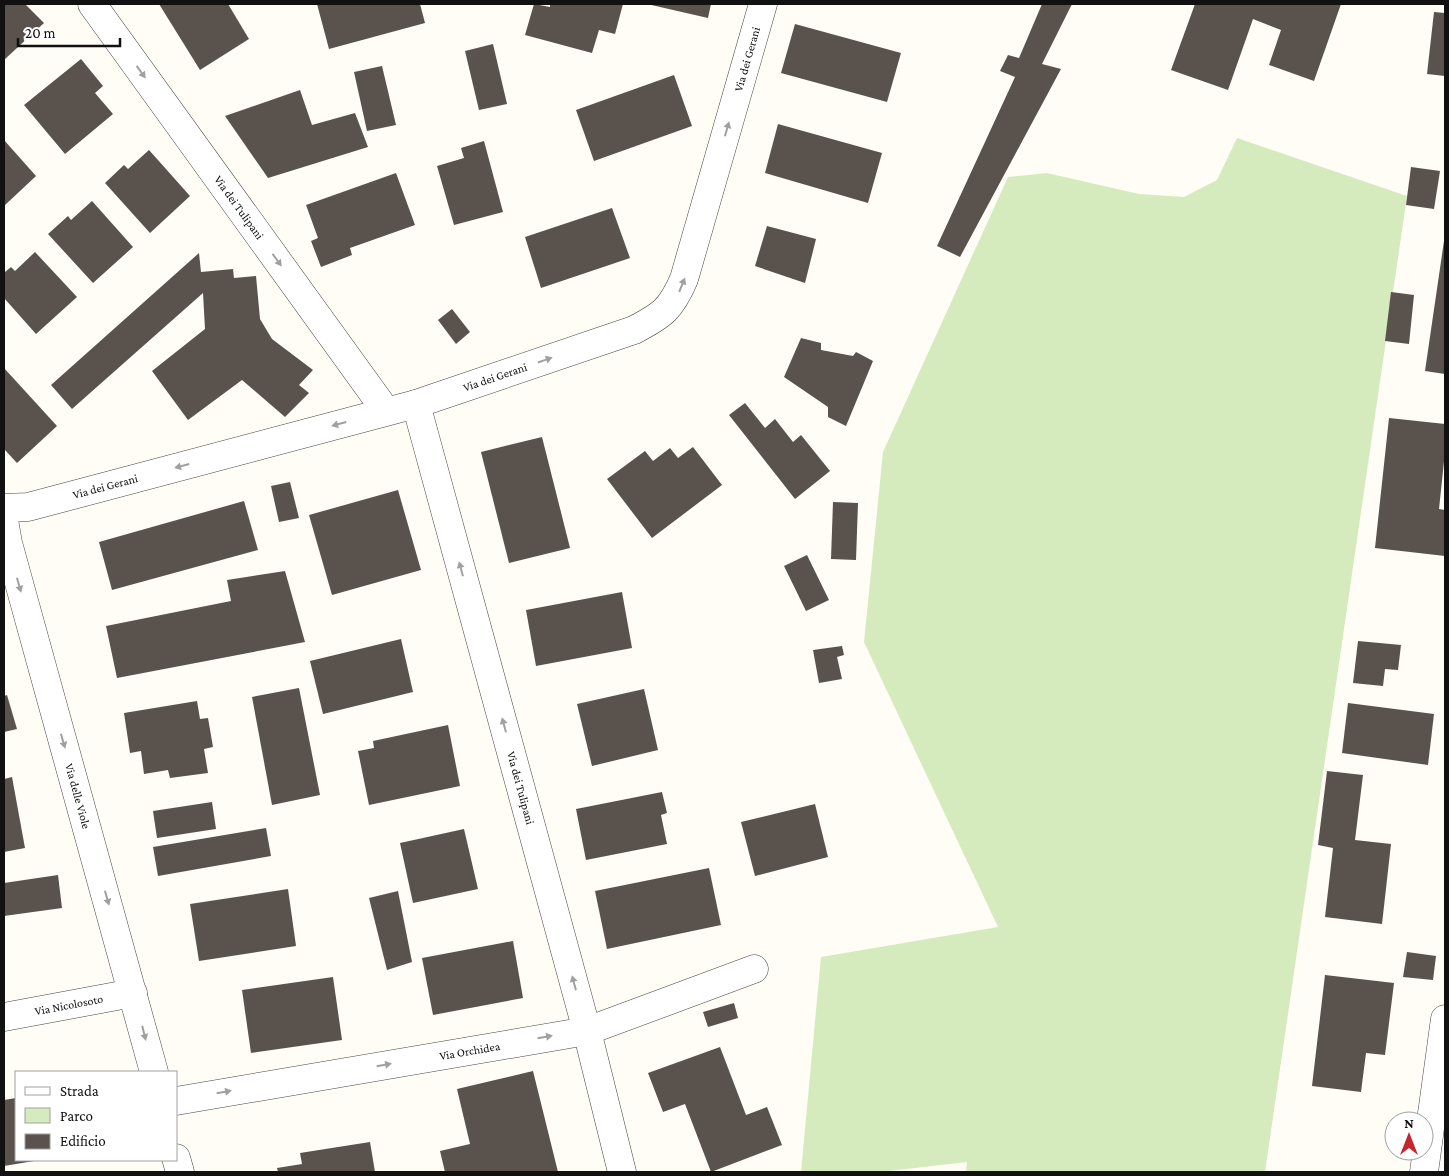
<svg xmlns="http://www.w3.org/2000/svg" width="1449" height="1176" font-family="'Crimson Pro',serif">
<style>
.green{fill:#d5ebbd}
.building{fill:#5a524d}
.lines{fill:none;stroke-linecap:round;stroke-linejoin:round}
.minor-casing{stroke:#444;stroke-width:29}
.minor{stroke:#fff;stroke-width:28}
.oneway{fill:#a0a0a0}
.labels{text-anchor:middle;stroke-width:5;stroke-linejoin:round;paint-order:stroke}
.street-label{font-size:12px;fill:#111;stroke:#fff}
</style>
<rect width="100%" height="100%" fill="#fffdf5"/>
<!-- green -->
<path class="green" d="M 1237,138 L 1407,196 L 1265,1172 L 966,1172 L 967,1162 L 880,1172 L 801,1172 L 821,957 L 998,927 L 864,642 L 883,452 L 1008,177 L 1047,173 L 1139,194 L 1184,197 L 1217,180 Z"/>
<!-- building -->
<g class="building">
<path d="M 4,4 L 25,4 L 44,23 L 4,60 Z"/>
<path d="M 159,4 L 228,4 L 249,39 L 200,70 Z"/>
<path d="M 317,4 L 420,4 L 425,23 L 329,49 Z"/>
<path d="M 534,4 L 550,7 L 550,4 L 623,4 L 615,34 L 599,30 L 592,53 L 525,35 Z"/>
<path d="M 647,4 L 711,4 L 708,18 Z"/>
<path d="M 1042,4 L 1072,4 L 1042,64 L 1061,69 L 960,257 L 937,246 L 1015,77 L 1000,71 L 1008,55 L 1019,58 Z"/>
<path d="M 1195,4 L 1341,4 L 1314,81 L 1269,65 L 1281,30 L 1253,19 L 1228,90 L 1171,70 Z"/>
<path d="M 1434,12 L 1445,13 L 1445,76 L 1427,74 Z"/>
<path d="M 795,24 L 901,53 L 887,102 L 781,73 Z"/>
<path d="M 493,44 L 507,104 L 479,110 L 465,51 Z"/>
<path d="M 81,59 L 103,86 L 95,93 L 113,114 L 65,154 L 24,105 Z"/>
<path d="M 382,66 L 396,125 L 367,131 L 354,72 Z"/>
<path d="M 674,75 L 692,126 L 594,161 L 576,110 Z"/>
<path d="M 300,90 L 312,125 L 355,113 L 368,147 L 268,178 L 225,116 Z"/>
<path d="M 778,124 L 882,153 L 868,203 L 765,173 Z"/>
<path d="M 4,140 L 36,176 L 4,206 Z"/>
<path d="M 484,141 L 503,212 L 454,225 L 437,166 L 464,158 L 461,148 Z"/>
<path d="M 149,150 L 190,196 L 150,233 L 105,183 L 124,165 L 128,169 Z"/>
<path d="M 1411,167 L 1440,171 L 1434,209 L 1406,205 Z"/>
<path d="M 396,173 L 415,225 L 350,248 L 352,255 L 321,267 L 311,241 L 318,238 L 306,205 Z"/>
<path d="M 92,201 L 133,247 L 93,283 L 48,234 L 68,216 L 71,220 Z"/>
<path d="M 612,208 L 630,258 L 541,288 L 525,237 Z"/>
<path d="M 767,226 L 816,239 L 805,283 L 755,266 Z"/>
<path d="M 1444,241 L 1445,241 L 1445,374 L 1425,371 Z"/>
<path d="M 35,252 L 77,297 L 36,334 L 4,298 L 4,273 L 11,267 L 15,271 Z"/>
<path d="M 199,253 L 201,272 L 233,269 L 234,278 L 256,276 L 260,319 L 272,339 L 313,370 L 299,385 L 309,393 L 285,417 L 242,380 L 188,420 L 152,371 L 205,329 L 203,293 L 72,409 L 51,385 Z"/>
<path d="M 1391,292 L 1414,295 L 1409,344 L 1385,341 Z"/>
<path d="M 452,309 L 470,332 L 456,344 L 438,320 Z"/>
<path d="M 801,338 L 821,343 L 821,350 L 853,356 L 856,352 L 873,361 L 846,426 L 828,417 L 828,407 L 784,377 Z"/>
<path d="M 4,368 L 57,426 L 17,463 L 4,449 Z"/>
<path d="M 745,403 L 765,428 L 775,419 L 793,442 L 801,435 L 830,471 L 795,499 L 729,415 Z"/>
<path d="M 1389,418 L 1445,424 L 1445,452 L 1439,509 L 1445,510 L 1445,556 L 1375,548 Z"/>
<path d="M 542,437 L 570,548 L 509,563 L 481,452 Z"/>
<path d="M 693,447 L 722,485 L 652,538 L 607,479 L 645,451 L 653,461 L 670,448 L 678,458 Z"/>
<path d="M 290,482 L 299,518 L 279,522 L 271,486 Z"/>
<path d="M 398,490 L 421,570 L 332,595 L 309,515 Z"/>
<path d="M 244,501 L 258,550 L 112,590 L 99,542 Z"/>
<path d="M 833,502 L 858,503 L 856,560 L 831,559 Z"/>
<path d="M 807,555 L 829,600 L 806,611 L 784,566 Z"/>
<path d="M 285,571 L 305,642 L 117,678 L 106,626 L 231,601 L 227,580 Z"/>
<path d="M 622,592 L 632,648 L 536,666 L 526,610 Z"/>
<path d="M 401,639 L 413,692 L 323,714 L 310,661 Z"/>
<path d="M 1358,641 L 1401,645 L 1398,670 L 1385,669 L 1383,686 L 1353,683 Z"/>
<path d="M 842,646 L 844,655 L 837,657 L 842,679 L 819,683 L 813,650 Z"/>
<path d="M 299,688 L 320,795 L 272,805 L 252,697 Z"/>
<path d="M 644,689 L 658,750 L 592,766 L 577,704 Z"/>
<path d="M 7,695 L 17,729 L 4,732 L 4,696 Z"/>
<path d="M 197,701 L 200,719 L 208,718 L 213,747 L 204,749 L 208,773 L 170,778 L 168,770 L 144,774 L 141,751 L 130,753 L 124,713 Z"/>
<path d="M 1348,703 L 1434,714 L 1428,765 L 1342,753 Z"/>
<path d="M 448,725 L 460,786 L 369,805 L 358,751 L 374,748 L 373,741 Z"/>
<path d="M 1327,771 L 1363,775 L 1355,840 L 1391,844 L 1382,924 L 1325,917 L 1333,848 L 1318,845 Z"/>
<path d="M 12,777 L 25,848 L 4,852 L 4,779 Z"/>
<path d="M 662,792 L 667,813 L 661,815 L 667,844 L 586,860 L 576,809 Z"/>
<path d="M 212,802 L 216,829 L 157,838 L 153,811 Z"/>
<path d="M 815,804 L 828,857 L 755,876 L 741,822 Z"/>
<path d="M 266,828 L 271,856 L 158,876 L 153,847 Z"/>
<path d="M 464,829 L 478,889 L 413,903 L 400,843 Z"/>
<path d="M 709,868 L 721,925 L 607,949 L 595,891 Z"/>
<path d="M 58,875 L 62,908 L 4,916 L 4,883 Z"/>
<path d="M 288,889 L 296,946 L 199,961 L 190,904 Z"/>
<path d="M 398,891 L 412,962 L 387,970 L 369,898 Z"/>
<path d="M 513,941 L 523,998 L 433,1015 L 422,958 Z"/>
<path d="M 1407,952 L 1436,956 L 1433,980 L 1403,977 Z"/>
<path d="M 1325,975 L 1394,983 L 1385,1055 L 1366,1053 L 1361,1092 L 1312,1086 Z"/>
<path d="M 333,977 L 342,1040 L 251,1053 L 242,990 Z"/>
<path d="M 734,1003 L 738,1018 L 708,1027 L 703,1012 Z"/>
<path d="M 720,1047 L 746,1115 L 767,1107 L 782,1145 L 711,1172 L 685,1104 L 663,1112 L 648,1073 Z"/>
<path d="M 533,1071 L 558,1172 L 445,1172 L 440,1151 L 470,1144 L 457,1089 Z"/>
<path d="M 16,1098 L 16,1160 L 34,1161 L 4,1166 L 4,1100 Z"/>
<path d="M 370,1142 L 375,1172 L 278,1172 L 277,1168 L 302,1164 L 300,1153 Z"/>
</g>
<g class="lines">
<!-- minor casing -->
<g class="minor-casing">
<g id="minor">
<path id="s1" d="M 92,4 L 386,411"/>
<path id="s2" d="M 416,404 L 587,1031 L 622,1172"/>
<path id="s3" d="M 4,508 L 28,507 L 416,404 L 634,330 C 663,315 671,309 684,279 L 763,4"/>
<path id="s4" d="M 4,520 L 8,543 L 154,1072"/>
<path id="s5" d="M 4,1017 L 133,993"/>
<path id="s6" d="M 176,1101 L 587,1031 L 754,969"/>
<path d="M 176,1158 L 180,1172"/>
<path d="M 1424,1172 L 1445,1019"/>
</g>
</g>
<!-- minor -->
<use href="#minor" class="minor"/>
</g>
<!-- one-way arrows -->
<defs><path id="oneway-solid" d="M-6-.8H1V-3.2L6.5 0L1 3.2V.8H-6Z" transform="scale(1.25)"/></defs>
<g class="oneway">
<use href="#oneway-solid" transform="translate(141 72) rotate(54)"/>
<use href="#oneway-solid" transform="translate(727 129) rotate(-74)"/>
<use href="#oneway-solid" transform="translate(277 260) rotate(54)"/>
<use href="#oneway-solid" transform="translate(682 285) rotate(-68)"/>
<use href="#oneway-solid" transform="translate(545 360) rotate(-19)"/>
<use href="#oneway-solid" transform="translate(339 424) rotate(165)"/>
<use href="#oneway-solid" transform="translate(182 466) rotate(165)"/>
<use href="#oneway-solid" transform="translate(461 569) rotate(-105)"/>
<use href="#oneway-solid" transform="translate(19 585) rotate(74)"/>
<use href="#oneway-solid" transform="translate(504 725) rotate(-105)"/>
<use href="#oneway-solid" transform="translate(63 741) rotate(74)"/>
<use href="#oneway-solid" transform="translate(107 898) rotate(74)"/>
<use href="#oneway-solid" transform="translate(574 983) rotate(-105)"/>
<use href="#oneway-solid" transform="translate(144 1033) rotate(76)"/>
<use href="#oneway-solid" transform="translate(545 1037) rotate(-10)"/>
<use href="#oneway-solid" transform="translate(384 1065) rotate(-10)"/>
<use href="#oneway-solid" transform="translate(224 1092) rotate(-10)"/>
</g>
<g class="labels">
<!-- street labels -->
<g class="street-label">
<text dy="4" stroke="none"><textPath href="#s3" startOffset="958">Via dei Gerani</textPath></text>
<text dy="4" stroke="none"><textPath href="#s1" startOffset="251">Via dei Tulipani</textPath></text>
<text dy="4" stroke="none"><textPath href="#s3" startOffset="509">Via dei Gerani</textPath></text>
<text dy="4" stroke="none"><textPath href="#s3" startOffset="104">Via dei Gerani</textPath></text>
<text dy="4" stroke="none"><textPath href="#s2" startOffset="398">Via dei Tulipani</textPath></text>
<text dy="4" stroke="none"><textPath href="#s4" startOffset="286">Via delle Viole</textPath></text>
<text dy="4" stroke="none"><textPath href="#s5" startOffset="66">Via Nicolosoto</textPath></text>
<text dy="4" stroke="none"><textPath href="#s6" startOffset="298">Via Orchidea</textPath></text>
</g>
</g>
<!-- border -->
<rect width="1449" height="1176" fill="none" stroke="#111111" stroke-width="10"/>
<!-- legend -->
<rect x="15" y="1071" width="162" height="90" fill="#ffffff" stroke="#a0a0a0"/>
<rect x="25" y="1087" width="25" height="8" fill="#ffffff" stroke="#a0a0a0"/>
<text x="60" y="1096" font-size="15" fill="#111111">Strada</text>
<rect x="25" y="1108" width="25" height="15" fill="#d5ebbd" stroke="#a0a0a0"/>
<text x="60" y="1121" font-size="15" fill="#111111">Parco</text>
<rect x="25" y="1134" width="25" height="15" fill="#5a524d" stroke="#a0a0a0"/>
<text x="60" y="1146" font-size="15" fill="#111111">Edificio</text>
<!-- north arrow -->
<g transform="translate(1409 1136)"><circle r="24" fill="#ffffff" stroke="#a0a0a0"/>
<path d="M0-4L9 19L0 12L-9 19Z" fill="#c4262e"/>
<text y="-8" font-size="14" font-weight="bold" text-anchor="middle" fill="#111111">N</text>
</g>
<!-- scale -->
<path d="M18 38v8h102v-8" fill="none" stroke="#111111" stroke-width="2.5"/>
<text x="25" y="38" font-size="15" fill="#111111" stroke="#ffffff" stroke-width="4" paint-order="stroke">20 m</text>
</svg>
